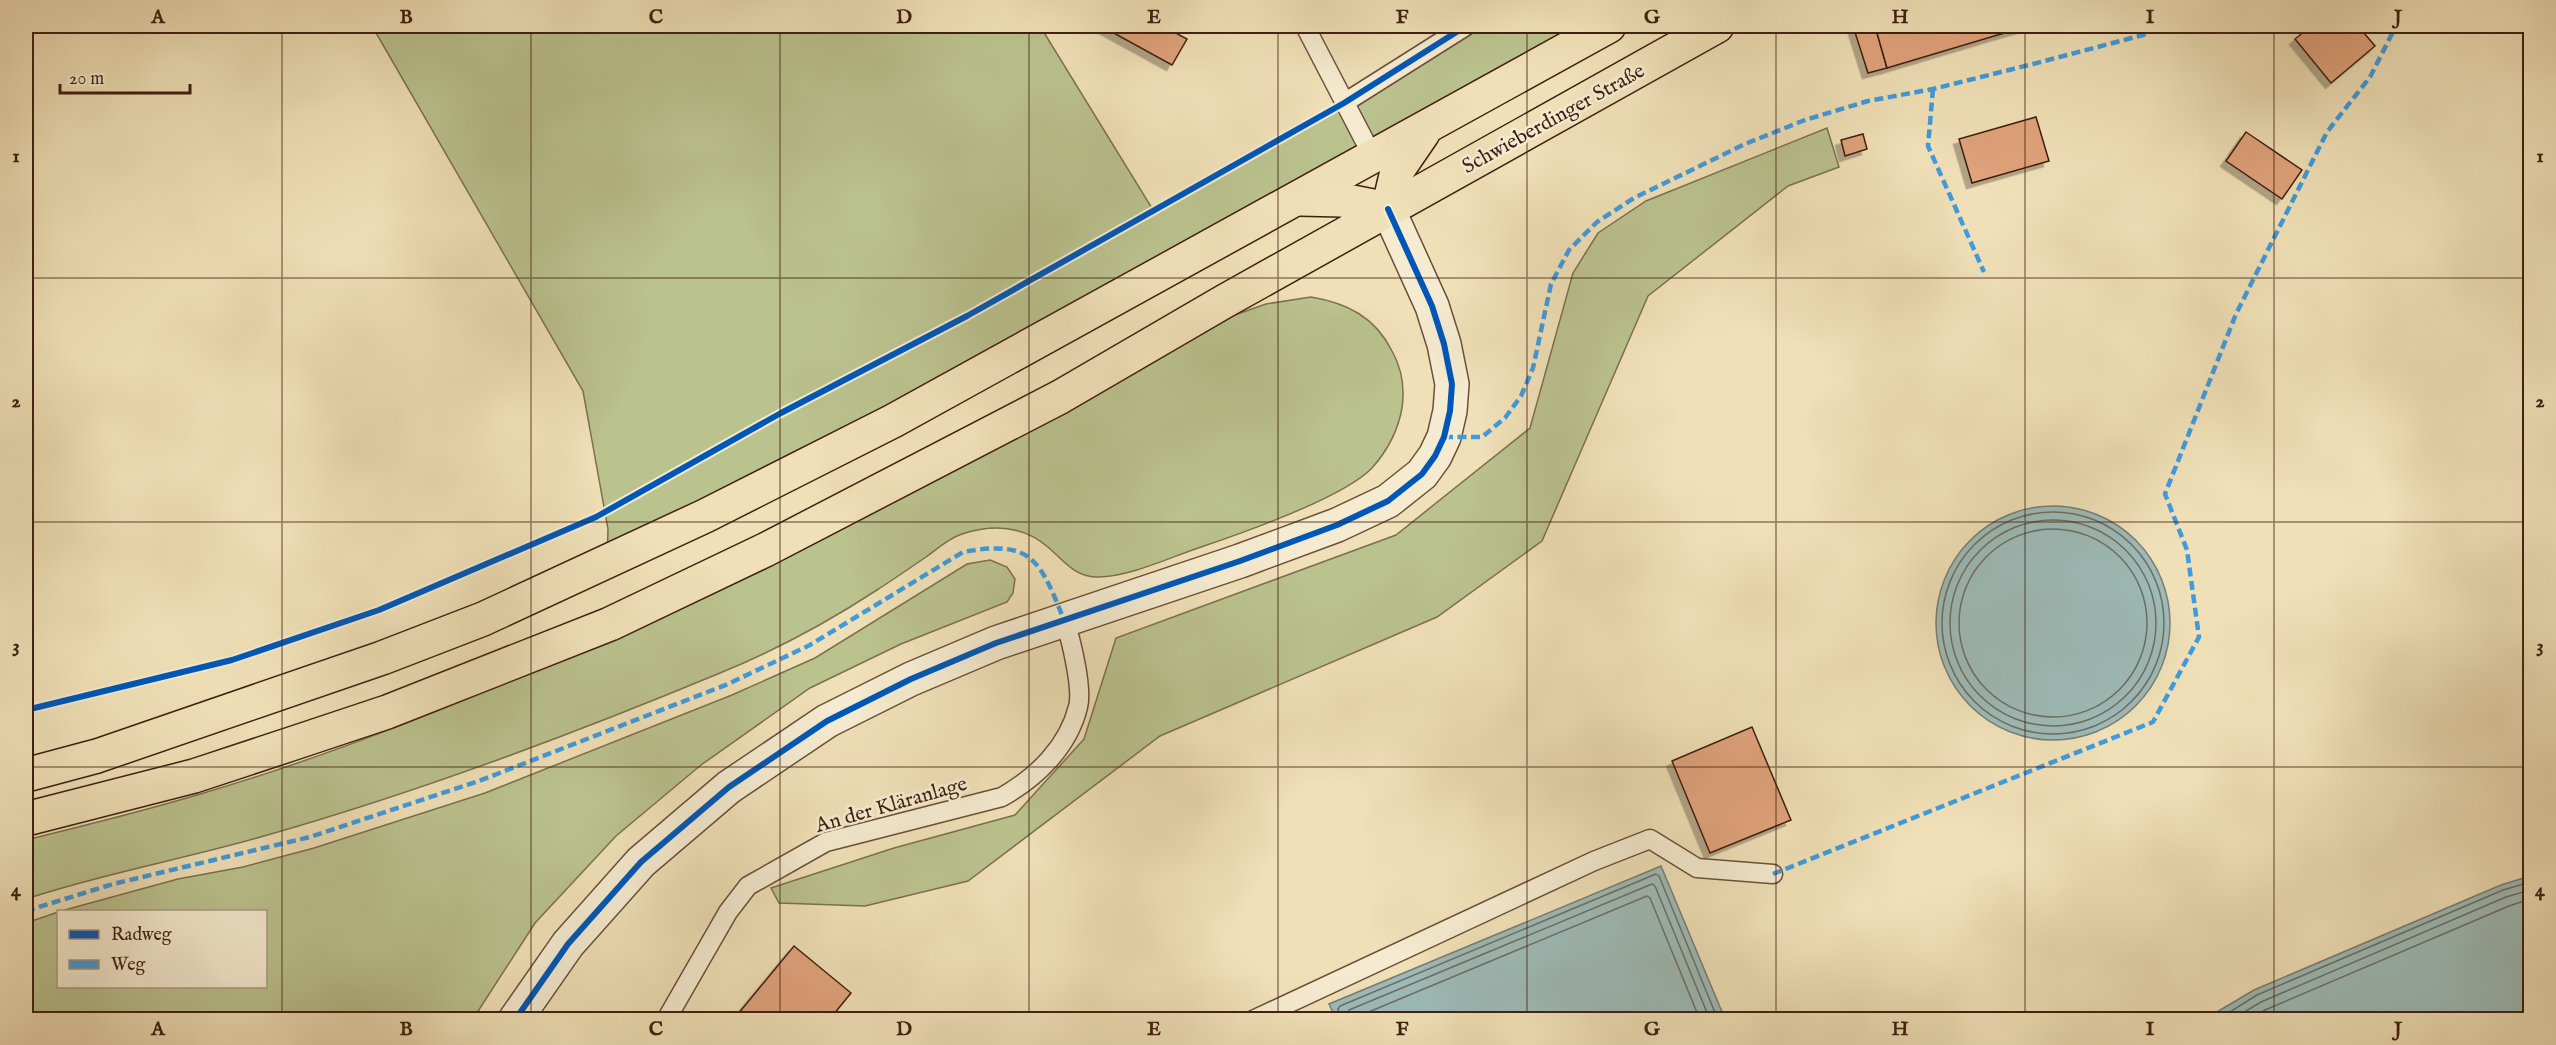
<svg xmlns="http://www.w3.org/2000/svg" width="2556" height="1045" font-family="'IM FELL English',serif">
<style>
.green{fill:#bac28e;stroke:#7c7050;stroke-width:1.5}
.water{fill:#9dbbb8;stroke:#777d75;stroke-width:1.5}
.lines{fill:none;stroke-linecap:round;stroke-linejoin:round}
.shore{stroke:#6e6d64;stroke-width:1.5}
.building{fill:#e0a37c;stroke:#3f1f11;stroke-width:1.5;filter:url(#shadow)}
.service-casing{stroke:#6b4f3a;stroke-width:21}
.tertiary-casing{stroke:#6b4f3a;stroke-width:36}
.primary-casing{stroke:#3f1f11;stroke-width:36}
.service{stroke:#f5ebd0;stroke-width:18}
.tertiary{stroke:#f5ebd0;stroke-width:33}
.primary{stroke:#f0e0b7;stroke-width:33}
.quiet{stroke:#3f9bde;stroke-width:4.5;stroke-dasharray:9 4.5;stroke-linecap:butt}
.cycleway-casing{stroke:#f5ebd0;stroke-width:10}
.cycleway{stroke:#0057b8;stroke-width:6}
.grid{fill:none;stroke:#3f1f11;stroke-width:1.5;stroke-opacity:0.55}
.labels{text-anchor:middle;stroke-width:5;stroke-linejoin:round;paint-order:stroke}
.street-label{font-size:21px;fill:#3f1f11;stroke:#f5ebd0}
.neatline{fill:none;stroke:#3f1f11;stroke-width:2}
.grid-label{font-size:20px;text-anchor:middle;font-weight:bold;fill:#3f1f11}
</style>
<defs>
<filter id="shadow"><feDropShadow dx="-5.5" dy="5.5" stdDeviation="0" flood-color="#0004"/></filter>
</defs>
<rect width="100%" height="100%" fill="#f0e0b7"/>
<filter id="stains"><feTurbulence type="fractalNoise" baseFrequency=".00333" numOctaves="4"/><feColorMatrix values="0 0 0 0 .2 0 0 0 0 .09 0 0 0 0 .02 0 0 0 .5 -.17"/></filter>
<radialGradient id="worn" r=".72"><stop offset=".6" stop-color="#630" stop-opacity="0"/><stop offset="1" stop-color="#630" stop-opacity=".3"/></radialGradient>
<!-- green -->
<g class="green">
<path d="M 372,26 L 1040,26 L 1153,210 L 1344,103 L 1466,26 L 1609,26 L 607,561 L 608,529 L 583,391 Z"/>
<path d="M 1827,128 L 1839,167 L 1788,186 L 1648,296 L 1542,541 L 1437,617 L 1160,736 L 968,881 L 865,906 L 779,903 L 771,888 L 894,848 L 1015,815 L 1084,739 L 1116,638 L 1396,535 L 1530,428 L 1573,273 L 1598,233 L 1646,201 Z"/>
<path d="M 1311,297 C 1347,303 1375,317 1392,351 C 1402,369 1405,388 1402,408 C 1398,431 1388,450 1372,468 C 1343,498 1245,532 1204,546 C 1173,556 1130,577 1098,577 C 1075,577 1065,562 1049,548 C 1023,525 993,524 962,534 C 949,538 937,549 926,557 C 910,568 894,579 877,590 C 828,622 774,651 720,673 C 571,735 419,792 264,836 C 185,859 104,873 26,899 L 26,840 C 83,826 140,812 197,795 C 337,754 473,699 604,638 L 1226,318 L 1266,304 Z"/>
<path d="M 990,560 L 1007,567 L 1015,579 L 1013,593 L 1007,602 L 901,644 L 810,688 L 701,765 L 616,836 L 535,923 L 473,1019 L 26,1019 L 26,923 L 58,912 L 58,986 L 266,986 L 266,912 L 61,911 L 178,879 L 243,867 L 314,848 L 485,793 L 732,695 L 815,658 L 967,564 Z"/>
</g>
<!-- water -->
<g class="water">
<circle cx="2053" cy="623" r="117"/>
<path d="M 1661,866 L 1725,1019 L 1336,1019 L 1329,1004 Z"/>
<path d="M 2530,876 L 2530,1019 L 2205,1019 L 2254,990 L 2501,885 Z"/>
</g>
<g class="lines">
<!-- shore -->
<g class="shore">
<circle cx="2053" cy="623" r="111"/>
<circle cx="2053" cy="623" r="103"/>
<circle cx="2053" cy="623" r="94"/>
<path d="M 1341,1020 L 1338,1009 L 1340,1006 L 1656,874 L 1659,876 L 1718,1020"/>
<path d="M 1348,1020 L 1349,1010 L 1652,884 L 1655,886 L 1710,1020"/>
<path d="M 1357,1020 L 1359,1016 L 1647,896 L 1650,898 L 1700,1020"/>
<path d="M 2217,1020 L 2257,995 L 2503,890 L 2530,882"/>
<path d="M 2231,1020 L 2261,1002 L 2506,897 L 2530,890"/>
<path d="M 2249,1020 L 2265,1010 L 2509,906 L 2530,899"/>
</g>
</g>
<!-- building -->
<g class="building">
<path d="M 1101,26 L 1163,26 L 1187,39 L 1172,65 Z"/>
<path d="M 1853,26 L 1875,26 L 1887,68 L 1868,73 Z"/>
<path d="M 1875,26 L 1999,26 L 2001,34 L 1887,68 Z"/>
<path d="M 1999,26 L 2029,26 L 2001,34 Z"/>
<path d="M 2311,26 L 2358,26 L 2375,46 L 2331,83 L 2295,39 Z"/>
<path d="M 2036,117 L 2049,161 L 1972,183 L 1959,139 Z"/>
<path d="M 2246,132 L 2302,170 L 2282,199 L 2226,161 Z"/>
<path d="M 1863,134 L 1867,149 L 1845,156 L 1841,140 Z"/>
<path d="M 1752,727 L 1791,820 L 1710,853 L 1672,761 Z"/>
<path d="M 794,946 L 851,993 L 829,1020 L 733,1020 Z"/>
</g>
<g class="lines">
<!-- service casing -->
<g class="service-casing">
<g id="service">
<path d="M 1305,26 L 1373,157"/>
<path d="M 1344,103 L 1466,26"/>
<path d="M 666,1020 L 728,912 L 748,886 L 826,842 L 1002,797 C 1037,777 1068,747 1078,707 C 1083,689 1071,638 1064,620"/>
<path d="M 1253,1020 L 1594,861 L 1650,839 L 1697,868 L 1773,874"/>
</g>
</g>
<!-- tertiary casing -->
<g class="tertiary-casing">
<path id="tertiary" d="M 515,1020 L 568,944 L 641,862 L 729,787 L 827,721 L 911,679 L 996,643 L 1240,561 L 1337,525 L 1388,501 L 1422,474 L 1435,456 L 1444,437 L 1450,411 L 1452,384 L 1444,344 L 1432,306 L 1388,209"/>
</g>
<!-- primary casing -->
<g class="primary-casing">
<g id="primary">
<path d="M 1300,199 L 1342,200 L 1388,209"/>
<path d="M 1388,209 L 1397,171 L 1423,133"/>
<path d="M 26,775 L 97,756 L 382,658 L 483,619 L 705,516 L 893,421 L 1609,26"/>
<path d="M 26,819 L 194,776 L 294,743 L 387,712 L 610,624 L 765,550 L 1060,397 L 1225,301 L 1717,26"/>
</g>
</g>
<!-- service -->
<use href="#service" class="service"/>
<!-- tertiary -->
<use href="#tertiary" class="tertiary"/>
<!-- primary -->
<use href="#primary" class="primary"/>
<!-- quiet -->
<g class="quiet">
<path d="M 1933,89 L 1928,146 L 1984,272"/>
<path d="M 1444,437 L 1482,437 L 1505,418 L 1521,396 L 1533,368 L 1551,284 L 1569,250 L 1597,222 L 1634,198 L 1745,144 L 1805,120 L 1868,101 L 1933,89 L 2033,64 L 2143,35 L 2164,26"/>
<path d="M 1773,874 L 2153,722 L 2199,637 L 2187,550 L 2165,494 L 2236,314 L 2327,132 L 2370,77 L 2396,26"/>
<path d="M 26,911 L 113,884 L 310,837 L 479,781 L 728,684 L 810,645 L 963,552 C 1033,539 1040,561 1064,620"/>
</g>
<!-- cycleway casing -->
<g class="cycleway-casing">
<g id="cycleway">
<path d="M 26,710 L 232,660 L 379,610 L 596,517 L 781,413 L 967,316 L 1344,103 L 1466,26"/>
<path d="M 515,1020 L 568,944 L 641,862 L 729,787 L 827,721 L 911,679 L 996,643 L 1240,561 L 1337,525 L 1388,501 L 1422,474 L 1435,456 L 1444,437 L 1450,411 L 1452,384 L 1444,344 L 1432,306 L 1388,209"/>
</g>
</g>
<!-- cycleway -->
<use href="#cycleway" class="cycleway"/>
</g>
<!-- grid -->
<path class="grid" d="M 282,26 L 282,1020M 531,26 L 531,1020M 780,26 L 780,1020M 1029,26 L 1029,1020M 1278,26 L 1278,1020M 1527,26 L 1527,1020M 1776,26 L 1776,1020M 2025,26 L 2025,1020M 2274,26 L 2274,1020M 26,278 L 2530,278M 26,522 L 2530,522M 26,767 L 2530,767"/>
<g class="labels">
<!-- street labels -->
<g class="street-label">
<text transform="translate(1553 118) rotate(-29)" y="7">Schwieberdinger Straße</text>
<text transform="translate(891 804) rotate(-16)" y="7">An der Kläranlage</text>
</g>
</g>
<!-- margin -->
<rect width="2556" height="1045" fill="none" stroke="#f0e0b7" stroke-width="66"/>
<!-- legend -->
<rect x="57" y="910" width="210" height="78" fill="#f5ebd0" stroke="#ac9984" stroke-width="1.5"/>
<rect x="69" y="930" width="30" height="9" fill="#0057b8" stroke="#ac9984" stroke-width="1.5"/>
<text x="111" y="940" font-size="18" fill="#3f1f11">Radweg</text>
<rect x="69" y="960" width="30" height="9" fill="#3f9bde" stroke="#ac9984" stroke-width="1.5"/>
<text x="111" y="970" font-size="18" fill="#3f1f11">Weg</text>
<!-- scale -->
<path d="M60 84v9h130v-9" fill="none" stroke="#3f1f11" stroke-width="3"/>
<text x="69" y="84" font-size="18" fill="#3f1f11" stroke="#f5ebd0" stroke-width="4.5" paint-order="stroke">20 m</text>
<rect x="33" y="33" width="2490" height="979" class="neatline"/>
<g class="grid-label">
<text x="158" y="23">A</text>
<text x="406" y="23">B</text>
<text x="656" y="23">C</text>
<text x="904" y="23">D</text>
<text x="1154" y="23">E</text>
<text x="1402" y="23">F</text>
<text x="1652" y="23">G</text>
<text x="1900" y="23">H</text>
<text x="2150" y="23">I</text>
<text x="2398" y="23">J</text>
<text x="16" y="162">1</text>
<text x="2540" y="162">1</text>
<text x="16" y="407">2</text>
<text x="2540" y="407">2</text>
<text x="16" y="652">3</text>
<text x="2540" y="652">3</text>
<text x="16" y="896">4</text>
<text x="2540" y="896">4</text>
<text x="158" y="1035">A</text>
<text x="406" y="1035">B</text>
<text x="656" y="1035">C</text>
<text x="904" y="1035">D</text>
<text x="1154" y="1035">E</text>
<text x="1402" y="1035">F</text>
<text x="1652" y="1035">G</text>
<text x="1900" y="1035">H</text>
<text x="2150" y="1035">I</text>
<text x="2398" y="1035">J</text>
</g>
<rect width="100%" height="100%" filter="url(#stains)"/>
<rect width="100%" height="100%" fill="url(#worn)"/>
</svg>
